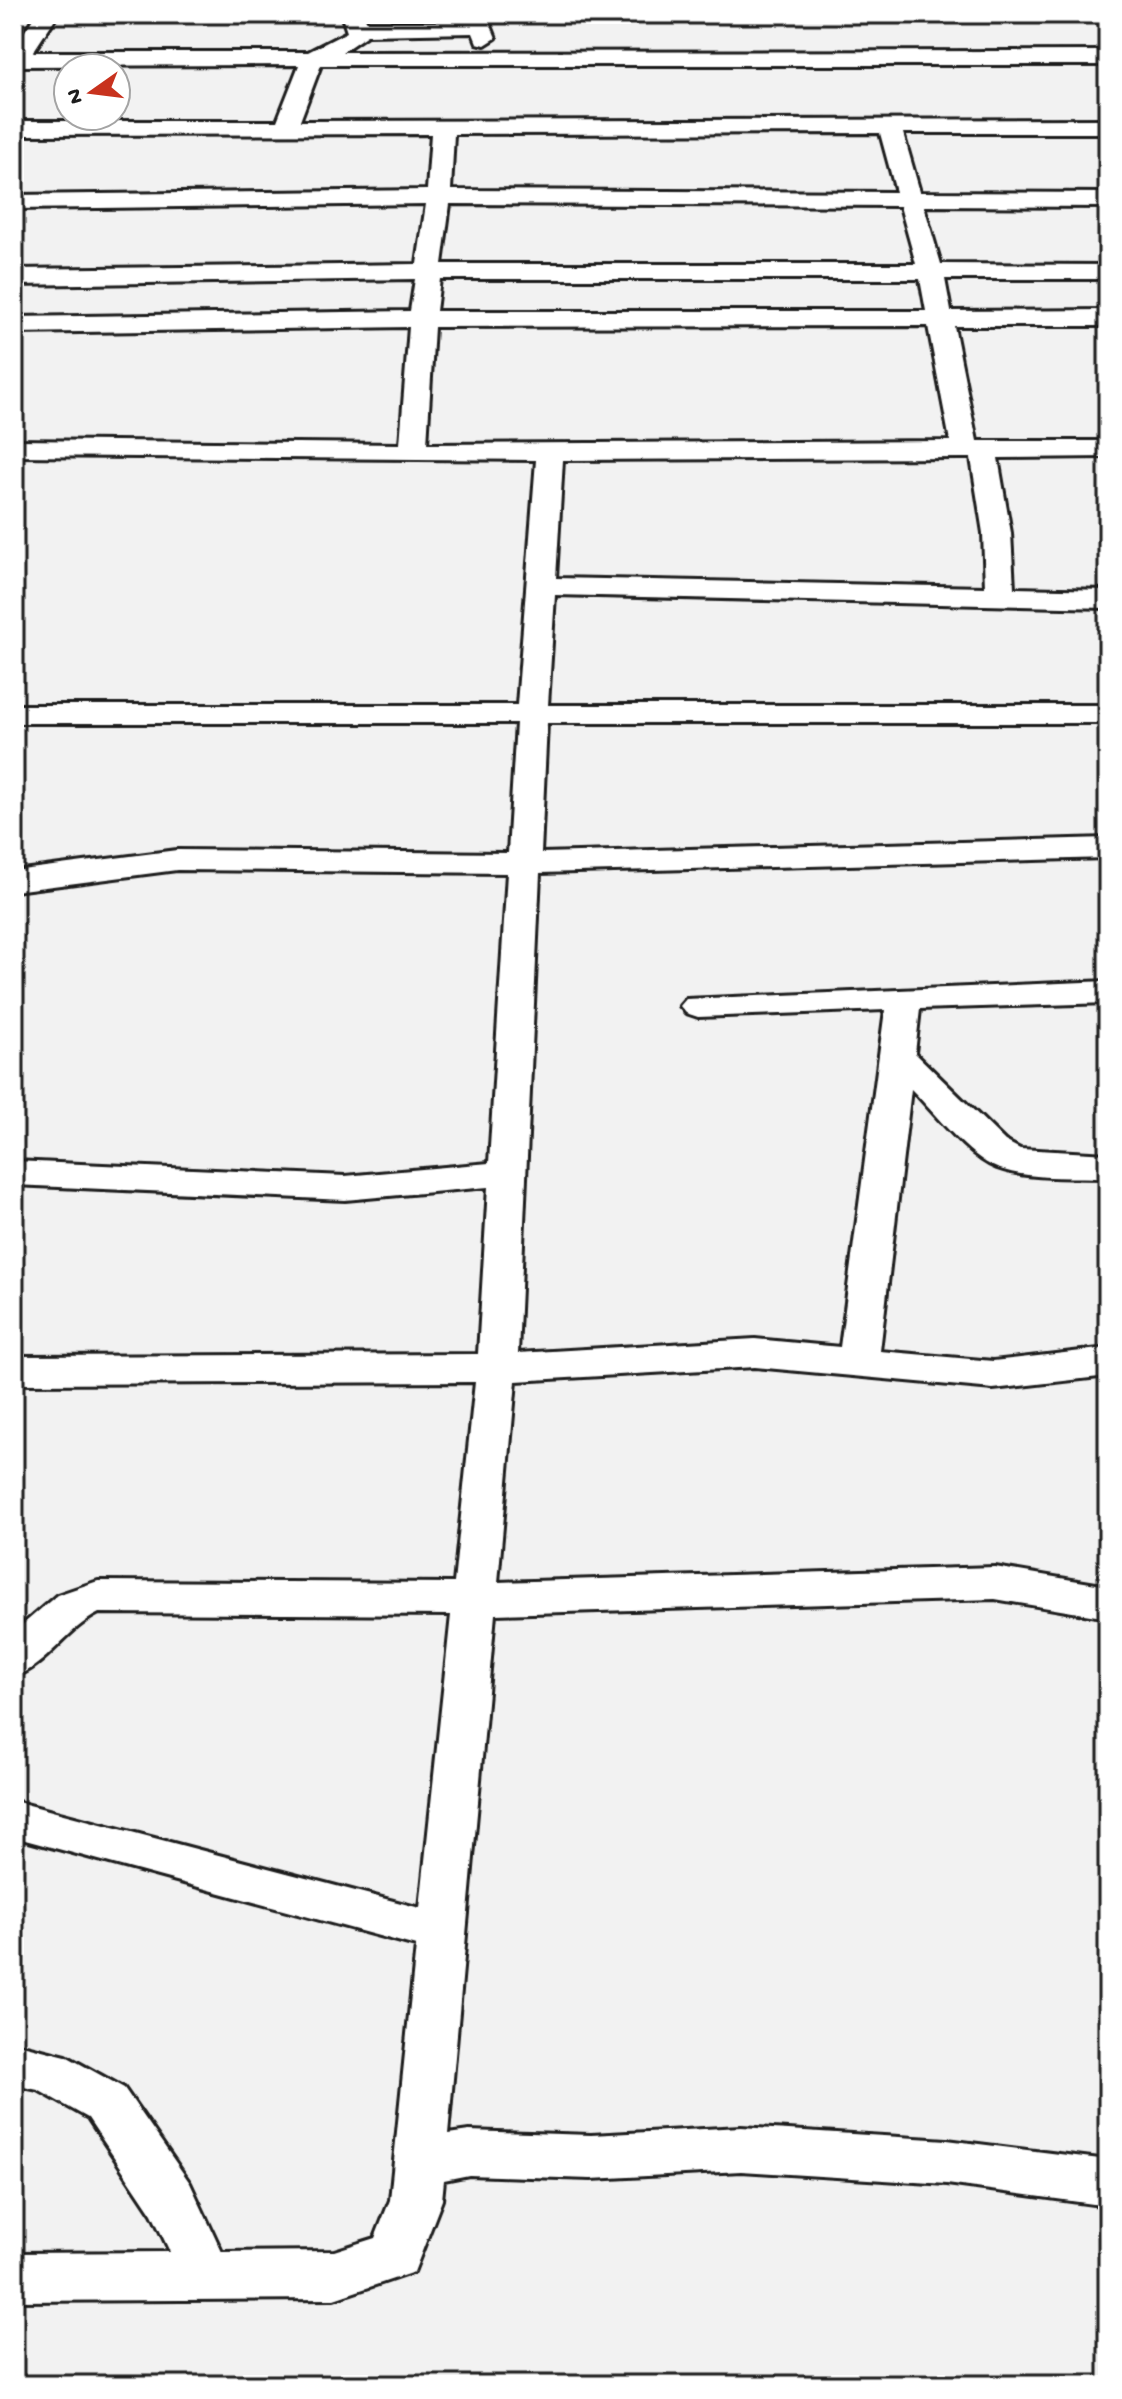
<svg xmlns="http://www.w3.org/2000/svg" width="1122" height="2399" font-family="'Gochi Hand',sans-serif">
<style>
.lines{fill:none;stroke-linecap:round;stroke-linejoin:round}
.minor-casing{stroke:#1c1c1c;stroke-width:6}
.minor{fill:#fff;fill-rule:evenodd}
</style>
<rect width="100%" height="100%" fill="#f2f2f2"/>
<filter id="ink" filterUnits="userSpaceOnUse"><feTurbulence type="fractalNoise" baseFrequency=".0125" numOctaves="2"/><feDisplacementMap in="SourceGraphic" scale="16" xChannelSelector="R" yChannelSelector="G"/><feConvolveMatrix kernelMatrix="1 2 1 2 8 2 1 2 1" color-interpolation-filters="sRGB"/></filter>
<g filter="url(#ink)">
<g class="lines">
<!-- minor casing -->
<g class="minor-casing">
<path id="minor" d="M 36,14 L 58,14 L 33,52 L 308,52 L 347,32 L 341,14 L 363,14 L 367,22 L 482,22 L 490,23 L 496,38 L 485,45 L 477,43 L 473,33 L 367,35 L 342,52 L 1108,51 L 1108,65 L 321,65 L 300,121 L 1108,119 L 1108,133 L 903,133 L 920,192 L 1108,193 L 1108,207 L 924,206 L 941,264 L 1108,265 L 1108,279 L 945,279 L 951,311 L 1108,310 L 1108,326 L 954,326 L 977,441 L 1108,441 L 1108,457 L 998,458 L 1011,533 L 1014,588 L 1108,590 L 1108,608 L 555,595 L 548,705 L 1108,705 L 1108,723 L 547,723 L 541,853 L 1108,838 L 1108,858 L 540,873 L 518,1353 L 755,1339 L 840,1347 L 885,1010 L 698,1017 L 686,1013 L 680,1006 L 686,999 L 1108,981 L 1108,1003 L 920,1009 L 915,1053 L 1005,1141 L 1020,1149 L 1108,1154 L 1108,1178 C 1072,1177 1031,1180 997,1168 C 968,1157 934,1112 911,1089 L 880,1351 L 993,1361 L 1108,1348 L 1108,1376 L 993,1389 L 755,1367 L 516,1381 L 498,1582 L 995,1567 L 1108,1586 L 1108,1618 L 995,1599 L 495,1614 L 448,2134 L 469,2131 L 591,2135 L 741,2127 L 947,2140 L 1108,2160 L 1108,2206 L 947,2184 L 741,2171 L 591,2179 L 469,2175 L 444,2180 L 442,2200 L 414,2272 L 334,2299 L 14,2301 L 14,2253 L 170,2252 L 152,2214 L 88,2118 L 38,2090 L 14,2085 L 14,2043 L 66,2056 L 124,2088 L 190,2183 L 222,2252 L 334,2251 L 375,2238 L 390,2200 L 416,1946 L 14,1837 L 14,1801 L 420,1908 L 451,1615 L 99,1613 C 66,1629 47,1666 14,1677 L 14,1632 L 57,1595 L 98,1581 L 454,1583 L 475,1382 L 14,1384 L 14,1356 L 478,1354 L 488,1187 L 345,1200 L 14,1185 L 14,1161 L 345,1176 L 489,1163 L 507,873 L 177,870 L 14,891 L 14,871 L 177,850 L 508,853 L 516,723 L 14,723 L 14,705 L 517,705 L 536,460 L 14,456 L 14,440 L 400,444 L 409,327 L 14,333 L 14,317 L 410,311 L 415,279 L 14,285 L 14,269 L 417,264 L 426,204 L 14,209 L 14,195 L 427,190 L 431,134 L 14,135 L 14,121 L 277,121 L 299,65 L 14,66 L 14,48 ZM 880,133 L 896,192 L 451,190 L 454,134 ZM 450,204 L 900,206 L 916,264 L 442,264 ZM 440,279 L 920,279 L 926,311 L 436,311 ZM 928,326 L 950,441 L 427,444 L 434,327 ZM 963,458 L 971,458 L 983,533 L 985,587 L 556,578 L 563,460 Z"/>
</g>
<!-- minor -->
<use href="#minor" class="minor"/>
</g>
</g>
<!-- margin -->
<rect width="1122" height="2399" fill="none" stroke="#fff" stroke-width="48"/>
<rect x="24" y="24" width="1074" height="2351" fill="none" stroke="#1c1c1c" stroke-width="3" filter="url(#ink)"/>
<!-- north arrow -->
<g transform="translate(92 92) rotate(256)"><circle r="38" fill="#ffffff" stroke="#a4a4a4" stroke-width="2"/>
<path d="M0-6L14 30L0 20L-14 30Z" fill="#c8321e"/>
<text y="-12" font-size="22" font-weight="bold" text-anchor="middle" fill="#1c1c1c">N</text>
</g>
</svg>
